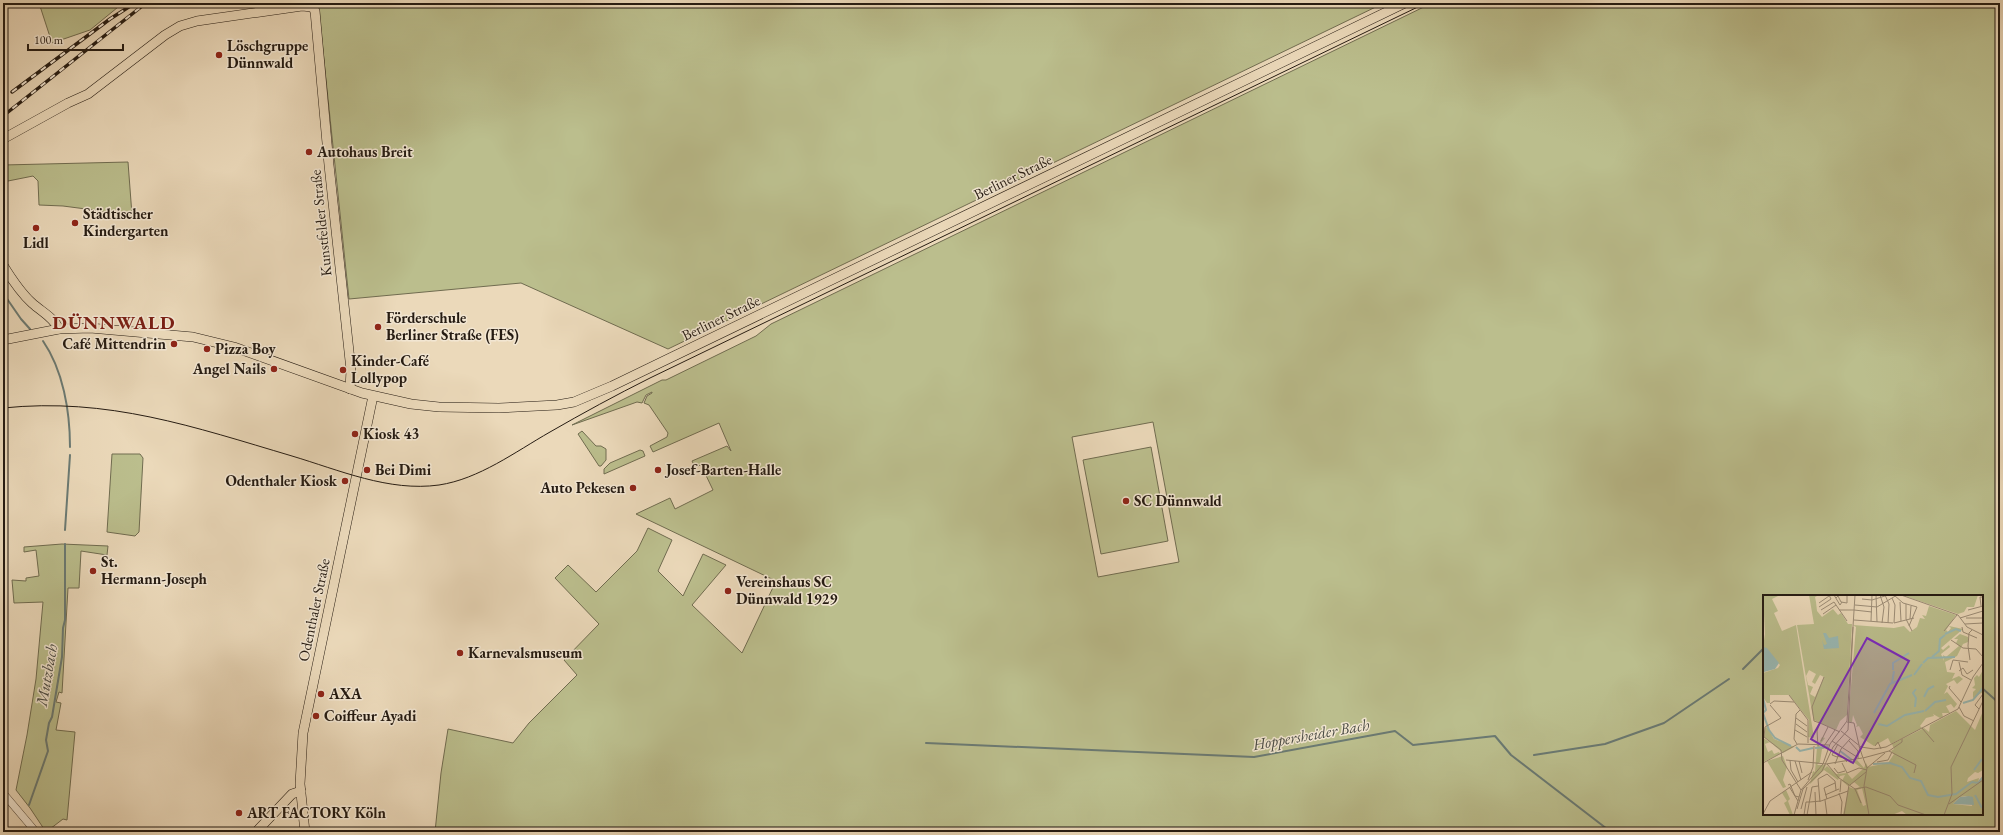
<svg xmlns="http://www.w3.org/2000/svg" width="2003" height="835" font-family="'EB Garamond',serif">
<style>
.green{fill:#bbbe8d;stroke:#706c50;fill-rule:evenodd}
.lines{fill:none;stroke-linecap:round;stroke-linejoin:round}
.stream{stroke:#6b7a73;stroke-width:2}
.minor-casing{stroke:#564a3c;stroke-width:8}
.major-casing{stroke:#251b12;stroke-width:10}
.minor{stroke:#f2e6d2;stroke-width:7}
.major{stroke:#ebd9ba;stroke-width:9}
.tram{stroke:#251b12;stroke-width:1}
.rail-casing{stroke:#251b12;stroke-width:3.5}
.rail{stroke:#f2e6d2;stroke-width:2;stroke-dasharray:6;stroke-linecap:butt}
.poi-dot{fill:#8f2418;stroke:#f2e6d2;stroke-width:1.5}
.labels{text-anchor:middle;stroke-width:3;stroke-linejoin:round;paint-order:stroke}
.poi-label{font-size:15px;font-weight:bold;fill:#251b12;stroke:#f2e6d2;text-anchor:start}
.street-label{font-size:15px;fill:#251b12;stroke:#f2e6d2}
.water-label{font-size:16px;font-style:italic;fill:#484a43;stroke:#f2e6d2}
.district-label{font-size:19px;font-weight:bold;letter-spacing:1px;fill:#7a1f14;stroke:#f2e6d2}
.inset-river{fill:none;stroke:#99b9b4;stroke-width:2}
.inset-road{fill:none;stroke:#9c8d77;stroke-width:1}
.view{fill:#7b2cbf;fill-opacity:0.15;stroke:#7b2cbf;stroke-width:2}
.inset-edge{fill:none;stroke:#251b12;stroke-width:2}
</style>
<rect width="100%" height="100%" fill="#ebd9ba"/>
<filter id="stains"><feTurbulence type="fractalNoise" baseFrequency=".005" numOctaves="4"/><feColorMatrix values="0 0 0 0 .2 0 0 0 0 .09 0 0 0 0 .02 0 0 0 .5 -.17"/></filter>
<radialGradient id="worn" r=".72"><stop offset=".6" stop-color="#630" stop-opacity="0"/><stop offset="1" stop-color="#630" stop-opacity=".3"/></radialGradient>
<!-- green -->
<g class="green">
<path d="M 39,3 L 123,3 L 90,30 L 52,43 Z"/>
<path d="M 318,3 L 1384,3 L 668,349 L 521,283 L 349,299 Z"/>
<path d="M 1432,3 L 2000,3 L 2000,832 L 435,832 L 441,773 L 448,729 L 513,743 L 529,723 L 577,675 L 564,660 L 599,624 L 555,578 L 568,565 L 596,592 L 637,551 L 648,528 L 672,540 L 658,571 L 683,596 L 703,554 L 726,565 L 692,605 L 742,653 L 776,581 L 636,514 L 670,498 L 675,509 L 713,490 L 701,465 L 695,467 L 692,461 L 727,446 L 731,451 L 719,423 L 653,452 L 650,446 L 667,437 L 668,433 L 649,405 L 644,403 L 647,396 L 652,393 L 652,392 L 646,395 L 642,403 L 637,402 L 572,425 L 662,380 L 666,380 L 756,336 L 771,324 ZM 1153,422 L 1179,562 L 1098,577 L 1072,437 ZM 1764,596 L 1982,596 L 1982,814 L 1764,814 Z"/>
<path d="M 128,162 L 132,215 L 63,206 L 39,205 L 38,181 L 33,176 L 3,182 L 3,165 Z"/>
<path d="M 582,431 L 596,446 L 601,446 L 606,449 L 606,460 L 601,466 L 599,466 L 578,434 Z"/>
<path d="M 1151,447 L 1168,541 L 1101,554 L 1083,460 Z"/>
<path d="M 640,450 L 643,451 L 645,456 L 604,474 L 604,469 L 610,463 Z"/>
<path d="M 112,454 L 140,454 L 143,458 L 139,532 L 135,536 L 107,532 Z"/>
<path d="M 62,544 L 108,546 L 107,555 L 81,551 L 79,588 L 68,588 L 62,693 L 59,692 L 56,702 L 61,703 L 56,730 L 75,732 L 67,820 L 63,819 L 46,832 L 30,808 L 16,790 L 27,735 L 36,679 L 43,602 L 14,603 L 12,580 L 26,581 L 26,578 L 39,576 L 36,550 L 24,552 L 24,547 Z"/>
</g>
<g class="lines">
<!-- stream -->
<g class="stream">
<path d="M 3,293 L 21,319 L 30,329"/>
<path d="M 43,341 C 63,370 70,411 70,447"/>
<path d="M 65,530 L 70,455"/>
<path d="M 1816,596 L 1822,596"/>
<path d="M 1743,669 L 1764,648"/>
<path d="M 1982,688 L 2000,704"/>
<path d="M 926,743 L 1254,757 L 1395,731 L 1413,745 L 1495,736 L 1511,755 L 1611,832"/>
<path d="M 1534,755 L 1605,744 L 1664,723 L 1729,679"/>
<path d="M 29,805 L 48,751 L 46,740 L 49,723 L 52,717 L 62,657 L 63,628 L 65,620 L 65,544"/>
</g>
<!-- minor casing -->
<g class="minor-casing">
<path id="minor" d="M 3,793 L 36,832"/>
</g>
<!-- major casing -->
<g class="major-casing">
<g id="major">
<path d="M 3,139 L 68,103 L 88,94 L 165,35 L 180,26 L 197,21 L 302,6 L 312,7 L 315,11 L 329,165 L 351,370 L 350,389"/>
<path d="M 3,265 C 11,278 20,292 32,303 C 42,312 53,317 59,329"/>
<path d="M 3,340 L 59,329 L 90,328 L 193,337 L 234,347 L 362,393 L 411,404 L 439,407 L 499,408 L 557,405 L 574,402 L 612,386 L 1405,3"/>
<path d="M 256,832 L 292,794 L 301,791"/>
<path d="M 305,832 L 300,784 L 303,733 L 373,396"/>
</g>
</g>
<!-- minor -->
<use href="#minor" class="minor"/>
<!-- major -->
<use href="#major" class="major"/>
<!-- tram -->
<path class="tram" d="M 3,408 C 108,397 194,427 292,456 C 339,470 389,492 439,485 C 479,479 515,452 550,432 C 583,413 616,395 650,378 L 1426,3"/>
<!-- rail casing -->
<g class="rail-casing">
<g id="rail">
<path d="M 12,92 L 110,19 L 135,3"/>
<path d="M 3,116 L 146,3"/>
</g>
</g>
<!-- rail -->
<use href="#rail" class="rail"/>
</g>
<!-- markers -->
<g class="poi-dot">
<circle cx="219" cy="55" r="4"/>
<circle cx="309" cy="152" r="4"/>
<circle cx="75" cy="223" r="4"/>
<circle cx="36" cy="228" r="4"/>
<circle cx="378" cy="327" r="4"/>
<circle cx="174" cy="344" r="4"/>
<circle cx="207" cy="349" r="4"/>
<circle cx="274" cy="369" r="4"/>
<circle cx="343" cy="370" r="4"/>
<circle cx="355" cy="434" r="4"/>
<circle cx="367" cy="470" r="4"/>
<circle cx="658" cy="470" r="4"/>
<circle cx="345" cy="481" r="4"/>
<circle cx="633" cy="488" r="4"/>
<circle cx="1126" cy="501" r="4"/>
<circle cx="93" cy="571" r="4"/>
<circle cx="728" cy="591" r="4"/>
<circle cx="460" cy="653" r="4"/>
<circle cx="321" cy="694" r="4"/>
<circle cx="316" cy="716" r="4"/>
<circle cx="239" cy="813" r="4"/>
</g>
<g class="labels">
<!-- poi labels -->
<g class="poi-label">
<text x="227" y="51">Löschgruppe<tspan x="227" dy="17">Dünnwald</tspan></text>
<text x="317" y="157">Autohaus Breit</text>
<text x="83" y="219">Städtischer<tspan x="83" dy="17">Kindergarten</tspan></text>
<text x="36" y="248" text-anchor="middle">Lidl</text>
<text x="386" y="323">Förderschule<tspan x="386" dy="17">Berliner Straße (FES)</tspan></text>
<text x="166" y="349" text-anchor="end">Café Mittendrin</text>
<text x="215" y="354">Pizza Boy</text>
<text x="351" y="366">Kinder-Café<tspan x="351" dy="17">Lollypop</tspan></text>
<text x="266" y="374" text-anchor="end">Angel Nails</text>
<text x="363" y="439">Kiosk 43</text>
<text x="375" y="475">Bei Dimi</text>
<text x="666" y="475">Josef-Barten-Halle</text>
<text x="337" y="486" text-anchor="end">Odenthaler Kiosk</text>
<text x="625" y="493" text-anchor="end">Auto Pekesen</text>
<text x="1134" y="506">SC Dünnwald</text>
<text x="101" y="567">St.<tspan x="101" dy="17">Hermann-Joseph</tspan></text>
<text x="736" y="587">Vereinshaus SC<tspan x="736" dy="17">Dünnwald 1929</tspan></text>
<text x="468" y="658">Karnevalsmuseum</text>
<text x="329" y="699">AXA</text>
<text x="324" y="721">Coiffeur Ayadi</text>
<text x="247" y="818">ART FACTORY Köln</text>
</g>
<!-- street labels -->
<g class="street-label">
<text transform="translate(1013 177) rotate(-26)" y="5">Berliner Straße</text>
<text transform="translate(321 223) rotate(-96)" y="5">Kunstfelder Straße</text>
<text transform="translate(721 318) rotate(-26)" y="5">Berliner Straße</text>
<text transform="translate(314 610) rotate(-78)" y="5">Odenthaler Straße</text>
</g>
<!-- water labels -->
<g class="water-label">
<text transform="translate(46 675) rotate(-80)" y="6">Mutzbach</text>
<text transform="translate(1311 734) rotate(-10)" y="6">Hoppersheider Bach</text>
</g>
<!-- district labels -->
<g class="district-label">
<text x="114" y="329">DÜNNWALD</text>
</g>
</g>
<!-- overview -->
<g transform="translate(1763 595)">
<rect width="220" height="220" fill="#ebd9ba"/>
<path d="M 0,0 L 17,0 L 9,4 L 15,16 L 11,18 L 19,36 L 33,30 L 51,143 L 45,142 L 46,125 L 26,100 L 7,100 L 7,108 L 4,108 L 0,102 L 0,78 L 15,73 L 17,70 L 0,52 L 2,39 ZM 46,0 L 56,0 L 52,2 L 53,7 L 54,16 L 59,22 L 70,14 L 75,20 L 78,18 L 85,29 L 89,29 L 84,120 L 77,126 L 73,135 L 51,125 L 49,117 L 34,30 L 51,29 ZM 46,75 L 53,79 L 49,87 L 52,89 L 57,80 L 61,82 L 52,102 L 47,99 L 50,92 L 45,90 L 43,81 ZM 139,0 L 215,0 L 211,12 L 204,12 L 201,17 L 195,19 ZM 166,11 L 193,20 L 183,35 L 185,37 L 188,33 L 186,31 L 200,34 L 178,53 L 180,55 L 186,50 L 187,52 L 178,59 L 181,66 L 180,60 L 183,62 L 196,51 L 193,48 L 195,44 L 191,44 L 197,39 L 205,42 L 205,47 L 200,49 L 194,61 L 182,67 L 184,77 L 192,78 L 189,84 L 196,81 L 200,84 L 194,89 L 191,85 L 183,89 L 185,91 L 181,99 L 184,97 L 194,109 L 191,113 L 188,109 L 183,111 L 187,118 L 179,118 L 180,122 L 177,123 L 170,119 L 171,121 L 163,123 L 157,131 L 159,133 L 128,149 L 125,143 L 111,151 L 97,142 L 100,139 L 96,131 L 93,132 L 94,130 L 90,120 L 89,127 L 85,127 L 93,32 L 90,30 L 131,33 L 141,31 L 147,37 L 154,32 L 157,23 L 162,24 L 159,20 L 163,21 ZM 220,75 L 220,97 L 210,103 L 210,97 L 213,94 L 209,93 L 212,90 L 211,83 L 214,80 L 216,82 ZM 193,116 L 212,135 L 220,116 L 220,175 L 215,178 L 212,177 L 205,183 L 204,187 L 216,183 L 215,188 L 220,182 L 220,220 L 144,220 L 139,216 L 129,220 L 80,220 L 86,192 L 91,194 L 97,192 L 91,187 L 85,191 L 79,186 L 82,180 L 77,181 L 75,185 L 61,175 L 47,189 L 50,176 L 52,177 L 54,152 L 59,142 L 62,143 L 56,151 L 62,154 L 59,154 L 57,167 L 54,170 L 63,170 L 61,174 L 64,171 L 73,179 L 84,178 L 89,184 L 100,174 L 89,166 L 94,165 L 101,173 L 103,168 L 105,172 L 125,168 L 131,159 L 128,156 L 131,154 L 129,149 L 161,133 L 166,137 L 167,130 ZM 99,193 L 103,210 L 100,211 L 94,195 ZM 202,201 L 208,202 L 209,211 L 190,209 L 197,202 ZM 4,132 L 11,144 L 31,152 L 20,158 L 1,142 L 2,133 ZM 0,143 L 7,147 L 2,149 L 5,157 L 9,155 L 11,159 L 16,157 L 17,159 L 0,167 ZM 20,161 L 24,172 L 20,185 L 23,192 L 20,193 L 4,166 ZM 23,195 L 27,204 L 25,206 L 30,220 L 27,220 L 21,208 L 24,206 L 19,198 Z" fill="#bbbe8d" fill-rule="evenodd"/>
<path d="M 60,38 L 63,38 L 66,43 L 75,41 L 76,53 L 61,54 L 59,45 L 61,50 L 64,49 ZM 0,52 L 4,53 L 16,68 L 12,74 L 1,77 ZM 206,201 L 210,202 L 211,210 L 190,209 L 197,202 Z" fill="#99b9b4"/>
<path class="inset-river" d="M 182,39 L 193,34 L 198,36M 169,62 L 176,56 L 177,44 L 182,40M 160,68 L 165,63 L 192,62M 130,75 L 130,68 L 146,58M 151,80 L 159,69M 129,88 L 131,76M 161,102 L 165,94 L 171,91M 0,103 L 3,115 L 0,118 L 6,135 L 12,143 L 28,151M 200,108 L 210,105 L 220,93M 152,112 L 153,103 L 150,98 L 153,94M 162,116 L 172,107 L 183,105M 111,118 L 127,89 L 149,80M 115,129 L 124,131 L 142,120 L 161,116M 33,152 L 37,156 L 50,153M 52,153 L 65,152M 77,156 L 89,165M 110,169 L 127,168 L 139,172 L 147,183 L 158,186 L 165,200 L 175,202 L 193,199 L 209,187 L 215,188 L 220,182M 211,175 L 219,164M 212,200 L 219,213"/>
<path class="inset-road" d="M 71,0 L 77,10 L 79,7M 113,0 L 114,27M 117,0 L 121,12 L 119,28M 122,0 L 126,9 L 125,28M 131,0 L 140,8 L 154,12M 138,0 L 195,20 L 204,32 L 220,40M 73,3 L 75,1 L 78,7 L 84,8 L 84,1M 129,3 L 132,10 L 131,28M 99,4 L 109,5 L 125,0M 137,7 L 138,26M 56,8 L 66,1M 143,9 L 143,24 L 149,36M 92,10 L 114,12 L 134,0M 218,11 L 217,2 L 220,2M 56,12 L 68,4 L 66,0M 58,15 L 71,7 L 84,26M 76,15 L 91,15M 91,15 L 109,17M 205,15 L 220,11M 60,19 L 73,10M 197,23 L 220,16M 203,23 L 220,23M 147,24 L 148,11M 91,25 L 130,28M 108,26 L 109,0M 131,28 L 151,23M 202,29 L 220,28M 146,31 L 154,12M 199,32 L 200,37 L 214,43M 181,36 L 194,20M 188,45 L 200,53 L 213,54 L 220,62M 207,65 L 205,51 L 206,38 L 209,35M 196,67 L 199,80 L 208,85M 187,75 L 190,65 L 205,67M 196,76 L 200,73 L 204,79 L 210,75M 187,91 L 186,93 L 198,107M 26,100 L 45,125 L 45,148M 7,109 L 11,106 L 31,107M 196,112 L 201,121 L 211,126M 216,114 L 212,110 L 220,99M 33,123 L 44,131M 84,127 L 91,128 L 96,150M 57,128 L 51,126 L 49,112 L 61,82M 33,129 L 44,137M 159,133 L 171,147M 32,135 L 44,142M 78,136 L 98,152 L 111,154 L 123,152 L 195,114 L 210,82 L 220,68M 1,142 L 18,155 L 19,165 L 38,195M 1,142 L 2,132 L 18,123 L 7,110M 58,146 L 65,132M 69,146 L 94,162M 86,146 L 95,156 L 95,163M 34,149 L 31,144 L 33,119 L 37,115M 55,151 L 54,136 L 57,128 L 77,137M 61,151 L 72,135M 96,151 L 100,163M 112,151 L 115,147 L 118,154M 126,156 L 153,170 L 151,178M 74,161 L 81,163 L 84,167M 74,162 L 69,160 L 75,149M 100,163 L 126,156 L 139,147 L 139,144M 100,163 L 104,173 L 101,191 L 106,220M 23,165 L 63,169 L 99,163M 27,165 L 28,175 L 35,187M 32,166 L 38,185M 36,166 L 39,178M 114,167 L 125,165 L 129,157M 0,168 L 35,149 L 66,150M 79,168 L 84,178 L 96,173 L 104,175M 64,169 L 76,183 L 92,194 L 98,208M 72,169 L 78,154 L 87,144M 71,173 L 75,178 L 82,176M 104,173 L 122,158M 45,185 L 50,172 L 51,151M 25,190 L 27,189 L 32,201 L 36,202M 87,190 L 103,177M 27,193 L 35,206M 92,194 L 103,192 L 127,201 L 135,210 L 163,220M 52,197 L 53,220M 77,197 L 78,185M 76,198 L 79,207 L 78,220M 62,200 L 76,194M 64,204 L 61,193 L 72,188M 62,205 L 64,220M 47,207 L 58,206 L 85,196M 57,207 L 55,184 L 64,179 L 72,186 L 73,195M 186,209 L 220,185M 34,214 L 40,194 L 59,176 L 70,152 L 85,135 L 90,32M 38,214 L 44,192M 0,219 L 7,206 L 49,177M 31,220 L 38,195 L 60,169 L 67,149 L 84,126 L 92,0M 41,220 L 43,207 L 47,207M 44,220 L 49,192 L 55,191M 81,220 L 86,190M 181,220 L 189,199 L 188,172 L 220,106"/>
<path class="view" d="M 104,43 L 146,66 L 90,168 L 48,144 Z"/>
<rect width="220" height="220" class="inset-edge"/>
</g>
<!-- margin -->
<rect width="2003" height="835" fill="none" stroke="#ebd9ba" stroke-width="16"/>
<rect x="4" y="4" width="1995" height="827" fill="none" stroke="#251b12" stroke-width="2"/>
<rect x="8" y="8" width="1987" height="819" fill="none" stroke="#251b12"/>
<!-- scale -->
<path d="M28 44v6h95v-6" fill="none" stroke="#251b12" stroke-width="2"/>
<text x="34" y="44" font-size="12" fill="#251b12" stroke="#f2e6d2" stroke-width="3" paint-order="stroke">100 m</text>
<rect width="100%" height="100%" filter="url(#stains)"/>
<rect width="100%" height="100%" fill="url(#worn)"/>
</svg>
